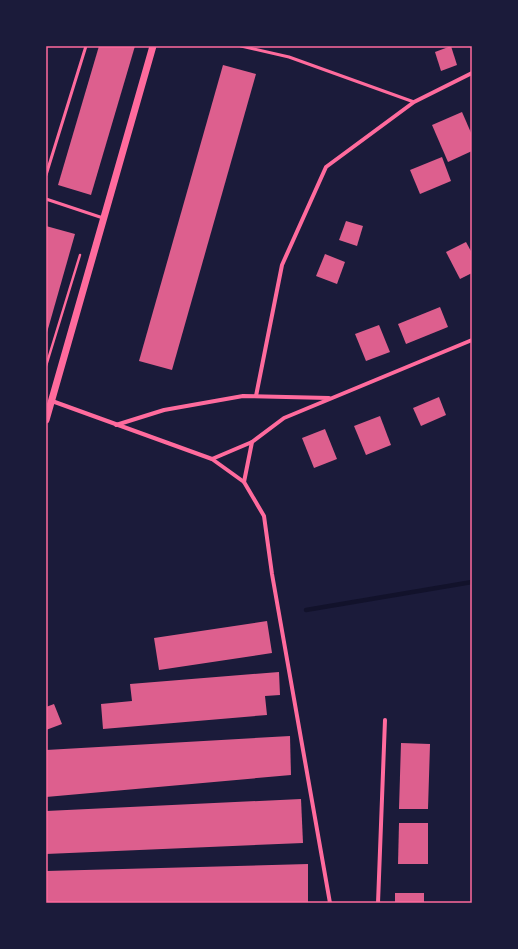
<svg xmlns="http://www.w3.org/2000/svg" width="518" height="949" font-family="Inter,sans-serif">
<style>
.lines{fill:none;stroke-linecap:round;stroke-linejoin:round}
.stream{stroke:#12122b;stroke-width:4.5}
.building{fill:#dd5f8e}
.path{stroke:#ff6b9d;stroke-width:2.5}
.service{stroke:#ff6b9d;stroke-width:3}
.minor{stroke:#ff6b9d;stroke-width:4}
.tertiary{stroke:#ff6b9d;stroke-width:7}
.neatline{fill:none;stroke:#ff6b9d;stroke-width:1.5}
</style>
<rect width="100%" height="100%" fill="#1b1b3a"/>
<g class="lines">
<!-- stream -->
<path class="stream" d="M 306,610 L 472,582"/>
</g>
<!-- building -->
<g class="building">
<path d="M 99,46 L 135,46 L 91,195 L 58,185 Z"/>
<path d="M 451,46 L 457,65 L 441,71 L 435,52 Z"/>
<path d="M 223,65 L 256,74 L 172,370 L 139,361 Z"/>
<path d="M 462,112 L 472,135 L 472,151 L 448,162 L 432,125 Z"/>
<path d="M 442,157 L 451,181 L 420,194 L 410,170 Z"/>
<path d="M 346,221 L 363,226 L 357,246 L 339,240 Z"/>
<path d="M 46,226 L 75,234 L 46,336 Z"/>
<path d="M 466,242 L 472,253 L 472,273 L 460,279 L 446,252 Z"/>
<path d="M 325,254 L 345,262 L 337,284 L 316,276 Z"/>
<path d="M 440,307 L 448,327 L 406,344 L 398,324 Z"/>
<path d="M 379,325 L 390,352 L 366,361 L 355,334 Z"/>
<path d="M 439,397 L 446,415 L 421,426 L 413,408 Z"/>
<path d="M 380,416 L 391,445 L 366,455 L 354,426 Z"/>
<path d="M 325,429 L 337,459 L 314,468 L 302,438 Z"/>
<path d="M 267,621 L 272,653 L 159,670 L 154,638 Z"/>
<path d="M 279,672 L 280,695 L 265,696 L 267,715 L 103,729 L 101,704 L 132,701 L 130,684 Z"/>
<path d="M 54,704 L 62,724 L 46,730 L 46,707 Z"/>
<path d="M 290,736 L 291,775 L 46,797 L 46,750 Z"/>
<path d="M 401,743 L 430,744 L 428,809 L 399,809 Z"/>
<path d="M 301,799 L 303,843 L 46,854 L 46,811 Z"/>
<path d="M 399,823 L 428,823 L 428,864 L 398,864 Z"/>
<path d="M 308,864 L 308,903 L 46,903 L 46,871 Z"/>
<rect x="395" y="893" width="29" height="10"/>
</g>
<g class="lines">
<!-- path -->
<path class="path" d="M 46,366 L 80,255"/>
<!-- service -->
<g class="service">
<path d="M 241,46 L 289,57 L 414,102"/>
<path d="M 46,175 L 86,46"/>
<path d="M 46,199 L 103,218"/>
</g>
<!-- minor -->
<g class="minor">
<path d="M 256,396 L 282,265 L 326,167 L 414,102 L 472,73"/>
<path d="M 52,401 L 212,459 L 252,442 L 284,418 L 472,340"/>
<path d="M 116,425 L 164,410 L 243,396 L 329,398"/>
<path d="M 212,459 L 244,482 L 264,516 L 272,574 L 330,903"/>
<path d="M 244,482 L 252,442"/>
<path d="M 378,903 L 385,720"/>
</g>
<!-- tertiary -->
<path class="tertiary" d="M 46,420 L 153,46"/>
</g>
<!-- border -->
<rect width="518" height="949" fill="none" stroke="#1b1b3a" stroke-width="94"/>
<rect x="47" y="47" width="424" height="855" class="neatline"/>
</svg>
